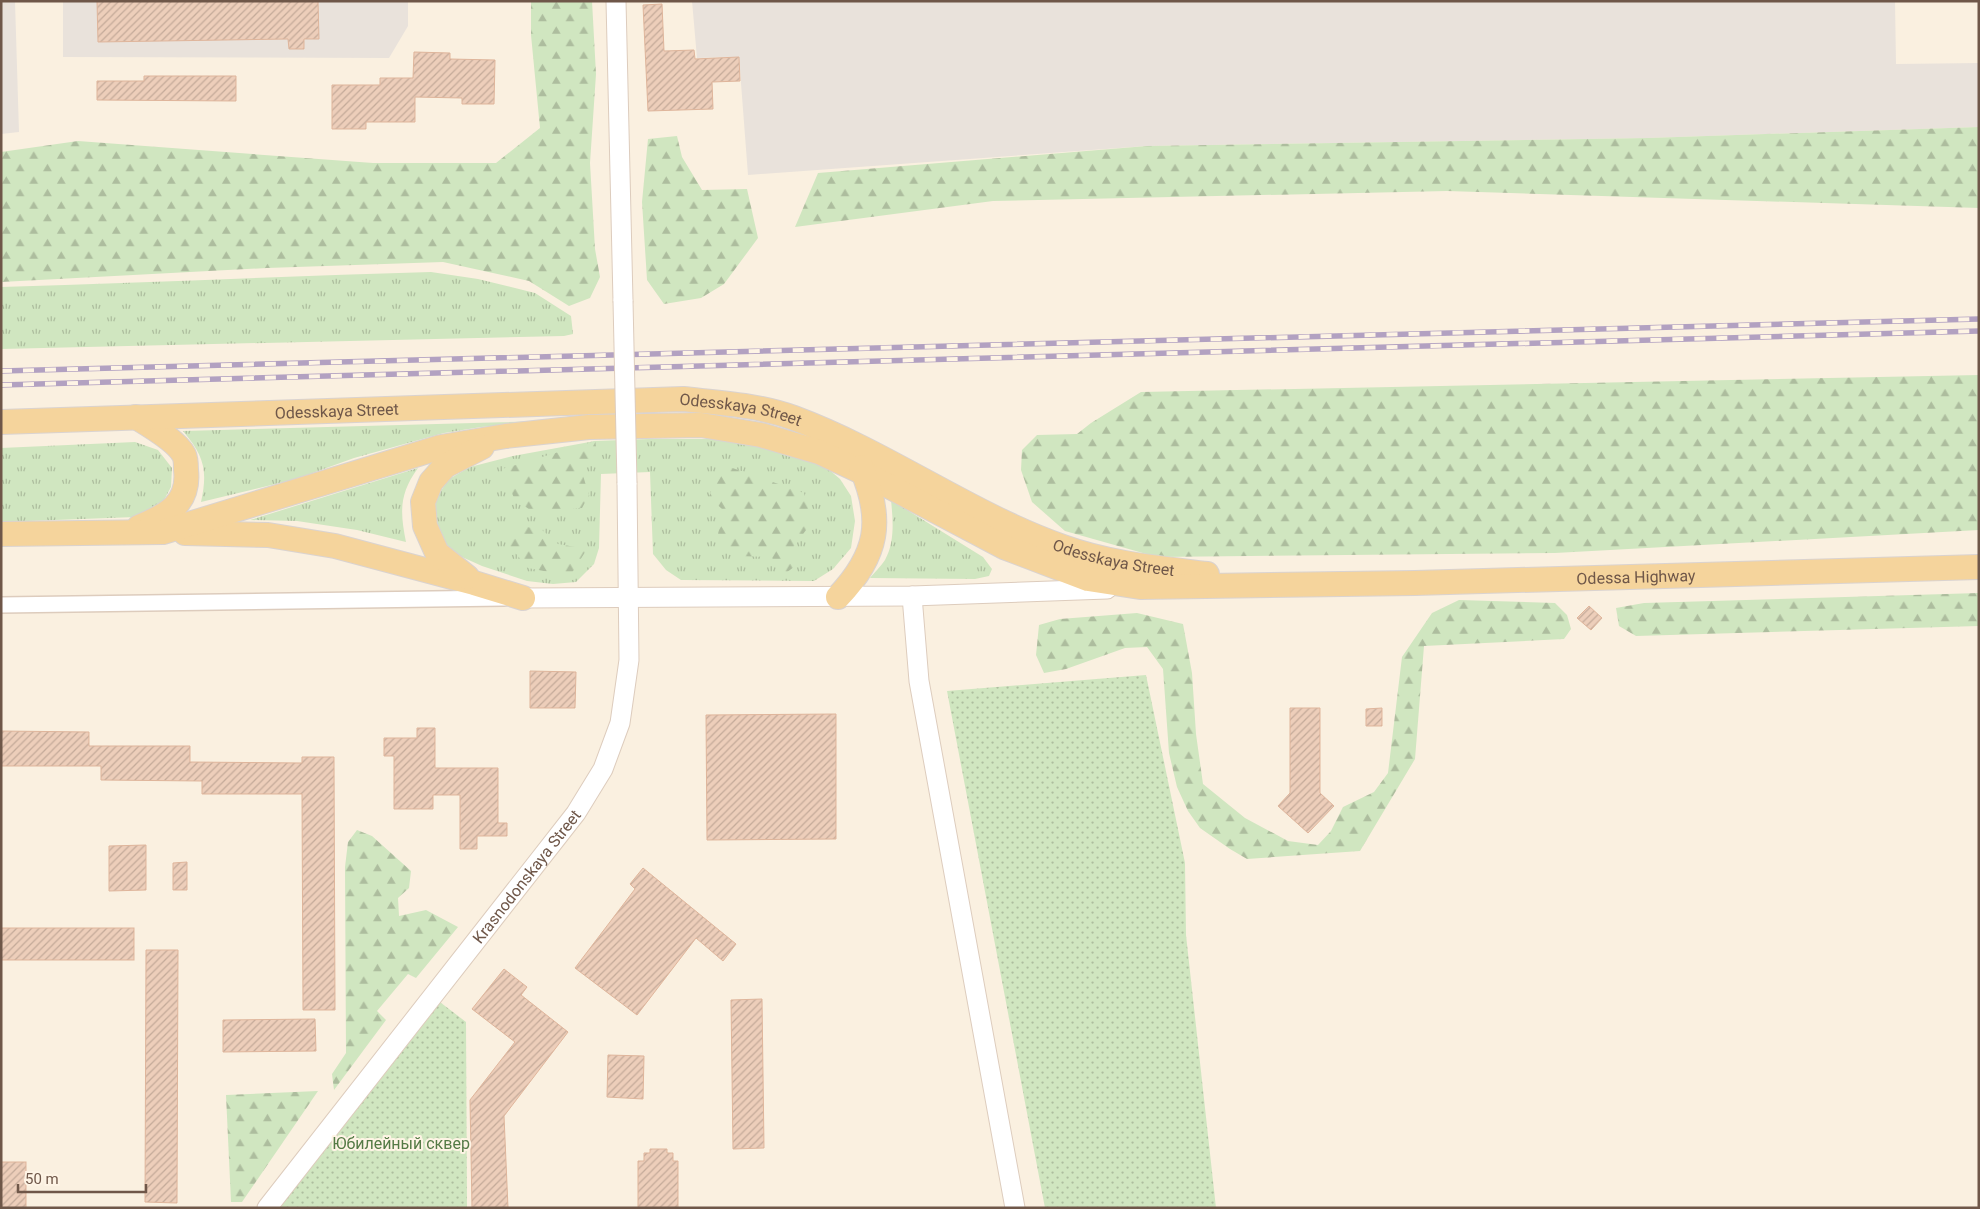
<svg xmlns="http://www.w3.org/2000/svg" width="1980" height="1209" font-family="Roboto,sans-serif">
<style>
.industrial{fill:#e9e2db}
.grass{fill:url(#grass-tufts)}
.forest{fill:url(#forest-firs)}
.park{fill:url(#park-dots)}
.building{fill:url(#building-hatch);stroke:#dfb59b}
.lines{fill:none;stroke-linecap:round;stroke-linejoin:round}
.minor-casing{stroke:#ddccbd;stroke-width:18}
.tertiary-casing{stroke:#ddccbd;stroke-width:21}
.primary-casing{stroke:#dad3d0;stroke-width:26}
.minor{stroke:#fff;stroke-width:15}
.tertiary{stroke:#fff;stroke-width:19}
.primary{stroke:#f5d49c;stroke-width:24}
.rail-casing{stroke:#b2a1c1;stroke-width:5.5}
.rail{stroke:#fef4e5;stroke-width:4;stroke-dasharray:11;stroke-linecap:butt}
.tertiary-bridge-casing{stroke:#ddccbd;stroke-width:21;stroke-linecap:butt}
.tertiary-bridge{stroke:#fff;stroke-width:19}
.labels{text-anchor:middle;stroke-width:4;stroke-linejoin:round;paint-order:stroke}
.street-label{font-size:16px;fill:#6f5749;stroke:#fef4e5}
.park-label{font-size:16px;fill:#547a45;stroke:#fef4e5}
</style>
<defs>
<pattern id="grass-tufts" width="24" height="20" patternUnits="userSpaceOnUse" patternTransform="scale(1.25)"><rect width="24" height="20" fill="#d0e6c0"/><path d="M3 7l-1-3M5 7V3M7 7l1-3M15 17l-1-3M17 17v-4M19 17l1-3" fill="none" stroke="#adbd9e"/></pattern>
<pattern id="forest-firs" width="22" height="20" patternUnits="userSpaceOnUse" patternTransform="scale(1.25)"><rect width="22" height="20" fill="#d0e6c0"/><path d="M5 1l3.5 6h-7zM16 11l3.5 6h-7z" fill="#adbd9e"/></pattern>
<pattern id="park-dots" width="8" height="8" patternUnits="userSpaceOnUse" patternTransform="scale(1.25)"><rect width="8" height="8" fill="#d0e6c0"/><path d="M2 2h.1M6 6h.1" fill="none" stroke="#adbd9e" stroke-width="1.8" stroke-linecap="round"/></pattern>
<pattern id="building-hatch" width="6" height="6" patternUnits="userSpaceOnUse" patternTransform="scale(1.25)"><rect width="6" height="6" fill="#edceba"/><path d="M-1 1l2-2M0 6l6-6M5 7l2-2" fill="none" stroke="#c4aa99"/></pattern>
</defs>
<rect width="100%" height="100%" fill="#faf0e0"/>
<!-- industrial -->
<g class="industrial">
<path d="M 1,1 L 15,1 L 19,132 L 1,134 Z"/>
<path d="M 63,1 L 408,1 L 408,26 L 389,58 L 63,57 Z"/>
<path d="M 692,1 L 1895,1 L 1896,64 L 1979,63 L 1979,127 L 1648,138 L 1147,146 L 748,175 L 739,57 L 697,58 Z"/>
</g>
<!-- grass -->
<g class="grass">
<path d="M 431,272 L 478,279 L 535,293 L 571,316 L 573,334 L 564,336 L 1,349 L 1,287 C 145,283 288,276 431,272 Z"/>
<path d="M 548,421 L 481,427 L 444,433 L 354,458 L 296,479 L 201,502 C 208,470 204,456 183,431 Z"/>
<path d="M 649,439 L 720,439 L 788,453 L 820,462 L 840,479 L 851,496 L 855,521 L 851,548 L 833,569 L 814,581 L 681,580 L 666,570 L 653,554 L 650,472 L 601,474 L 599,548 L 594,564 L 576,582 L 553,584 L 527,581 L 482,566 L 462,557 L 444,543 L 435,519 L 436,498 L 449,479 L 470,467 L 513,456 L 595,441 Z"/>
<path d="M 135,442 L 158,450 L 172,468 L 171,487 L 164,500 L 151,511 L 136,517 L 1,522 L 1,448 Z"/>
<path d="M 418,468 C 399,494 400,512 406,542 L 357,530 L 297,521 L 250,520 Z"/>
<path d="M 891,500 L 983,557 L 992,569 L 989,576 L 975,579 L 870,578 C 874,573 881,566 885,560 C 895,542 893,520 891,500 Z"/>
</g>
<!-- forest -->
<g class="forest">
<path d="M 531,1 L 592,1 L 596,74 L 590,163 L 595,249 L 600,277 L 590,298 L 569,306 L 529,281 L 443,262 L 267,268 L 1,282 L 1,152 L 78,141 L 373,163 L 496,163 L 540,128 L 531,35 Z"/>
<path d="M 1979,127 L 1979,208 L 1447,191 L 993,201 L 795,227 L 818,173 L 1147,146 L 1648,138 Z"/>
<path d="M 677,136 L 682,157 L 702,190 L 747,189 L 758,238 L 724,284 L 701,298 L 664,304 L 647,280 L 646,264 L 642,202 L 648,139 Z"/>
<path d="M 1979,375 L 1979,530 L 1555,553 L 1157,557 L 1065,531 L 1032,502 L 1021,470 L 1022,450 L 1037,435 L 1077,434 L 1091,423 L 1141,392 Z"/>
<path d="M 595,441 L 598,458 L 580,466 L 589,495 L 582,508 L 534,513 L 514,498 L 502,469 Z"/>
<path d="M 721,464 L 804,493 L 812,522 L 792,549 L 799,563 L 786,573 L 771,557 L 737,556 L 717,541 L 722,509 L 709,497 Z"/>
<path d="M 510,526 L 540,528 L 558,544 L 587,549 L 570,576 L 528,568 L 507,543 Z"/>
<path d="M 1979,593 L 1979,626 L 1636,636 L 1619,626 L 1616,608 L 1644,603 Z"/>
<path d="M 1459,600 L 1555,603 L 1567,615 L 1571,629 L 1564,639 L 1424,646 L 1415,759 L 1360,851 L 1247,859 L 1230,849 L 1200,828 L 1188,811 L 1177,787 L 1169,753 L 1163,669 L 1147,647 L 1125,648 L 1066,669 L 1044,673 L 1036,655 L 1039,625 L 1060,619 L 1137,613 L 1183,624 L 1192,673 L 1196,734 L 1203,784 L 1245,818 L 1288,841 L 1318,845 L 1331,831 L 1343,807 L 1374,792 L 1388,773 L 1402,657 L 1432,613 Z"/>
<path d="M 357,830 L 372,836 L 411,871 L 409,888 L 398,898 L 399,916 L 426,910 L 458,927 L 416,978 L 408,974 L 377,1011 L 386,1020 L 334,1090 L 332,1074 L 346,1053 L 345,867 L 348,842 Z"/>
<path d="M 318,1091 L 242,1202 L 231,1202 L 226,1095 Z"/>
</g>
<!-- park -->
<g class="park">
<path d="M 1146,675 L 1185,863 L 1186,935 L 1216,1208 L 1045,1208 L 947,691 Z"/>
<path d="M 432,996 L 466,1022 L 467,1208 L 267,1208 Z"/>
</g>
<!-- building -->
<g class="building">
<path d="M 97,1 L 318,1 L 319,39 L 304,39 L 304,49 L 289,49 L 288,39 L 98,42 Z"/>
<path d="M 662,4 L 664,51 L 694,50 L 695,59 L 739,57 L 740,81 L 712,82 L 713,109 L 648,111 L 643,5 Z"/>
<path d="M 414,52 L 450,53 L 450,59 L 495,60 L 494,104 L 462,104 L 462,98 L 415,97 L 415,122 L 366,122 L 366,129 L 332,129 L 332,85 L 380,85 L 380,78 L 413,78 Z"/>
<path d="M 144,76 L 236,76 L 236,101 L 97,100 L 97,81 L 144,81 Z"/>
<path d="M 1589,606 L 1602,618 L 1591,630 L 1577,618 Z"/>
<path d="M 530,671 L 576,672 L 575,708 L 530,708 Z"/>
<path d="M 1290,708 L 1320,708 L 1320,793 L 1334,806 L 1308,833 L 1278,806 L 1290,793 Z"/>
<path d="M 1382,708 L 1382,726 L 1366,726 L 1366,709 Z"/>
<path d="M 836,714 L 836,839 L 707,840 L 706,715 Z"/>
<path d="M 417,728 L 435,728 L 435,768 L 498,768 L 498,823 L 507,823 L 507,836 L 477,836 L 477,849 L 460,849 L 460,795 L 433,795 L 433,809 L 394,809 L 394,756 L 384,756 L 384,738 L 417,738 Z"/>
<path d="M 1,731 L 89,732 L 89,746 L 190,746 L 190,762 L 302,763 L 302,757 L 334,757 L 335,1010 L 303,1010 L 302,794 L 202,794 L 202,781 L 101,780 L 101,766 L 1,766 Z"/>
<path d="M 146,845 L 146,890 L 109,891 L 109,846 Z"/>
<path d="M 187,862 L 187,890 L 173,890 L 173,863 Z"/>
<path d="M 643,868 L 736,944 L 723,961 L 696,938 L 637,1015 L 575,968 L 635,889 L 630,884 Z"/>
<rect x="1" y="928" width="133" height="32"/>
<path d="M 146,950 L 178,950 L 177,1203 L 145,1202 Z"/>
<path d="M 504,969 L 527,987 L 521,995 L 568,1032 L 504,1116 L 508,1208 L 472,1208 L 470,1100 L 515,1042 L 472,1009 Z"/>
<path d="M 762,999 L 764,1148 L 733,1149 L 731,1000 Z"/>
<path d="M 315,1019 L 316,1051 L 223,1052 L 223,1020 Z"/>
<path d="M 608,1055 L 644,1056 L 643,1099 L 607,1097 Z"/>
<path d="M 650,1149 L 667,1149 L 667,1153 L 673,1153 L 673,1161 L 678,1161 L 678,1208 L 638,1208 L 638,1161 L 644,1161 L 644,1153 L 650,1153 Z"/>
<rect x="1" y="1162" width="25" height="46"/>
</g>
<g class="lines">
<!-- minor casing -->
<g class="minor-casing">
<path id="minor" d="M 1,605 L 504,598"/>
</g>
<!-- tertiary casing -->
<g class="tertiary-casing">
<g id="tertiary">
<path d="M 616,1 L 623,301"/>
<path d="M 912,596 L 919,681 L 1015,1208"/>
<path d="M 523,598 L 912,596 L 1107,589"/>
<path id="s1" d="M 267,1208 L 576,813 L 603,769 L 620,723 L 629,660 L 627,483"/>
</g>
</g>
<!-- primary casing -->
<g class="primary-casing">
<g id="primary">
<path d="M 136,417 C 149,425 177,441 184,455 C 186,459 186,466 186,470 C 190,504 166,516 139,527"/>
<path id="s2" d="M 1,422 L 683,399 C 720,403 759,405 794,418 C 888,453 969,514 1063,547 C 1110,564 1159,568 1207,574"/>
<path d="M 185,533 L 268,535 L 335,546 L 474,583 L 523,598"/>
<path id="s3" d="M 1,534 L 163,532 L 441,447 L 506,436 L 589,427 L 701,425 L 761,435 L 819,452 L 864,473 L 1004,547 L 1088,579 L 1140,587 L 1415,583 L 1979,567"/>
<path d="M 467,577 L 437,553 L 425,526 L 423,502 L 431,482 L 445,466 L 482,447"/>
<path d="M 838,597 C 878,555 884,520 861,467"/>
</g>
</g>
<!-- minor -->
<use href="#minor" class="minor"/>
<!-- tertiary -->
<use href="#tertiary" class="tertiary"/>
<!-- primary -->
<use href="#primary" class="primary"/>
<!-- rail casing -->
<g class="rail-casing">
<g id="rail">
<path d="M 1,371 L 1979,319"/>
<path d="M 1,385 L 1979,331"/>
</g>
</g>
<!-- rail -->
<use href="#rail" class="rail"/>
<!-- tertiary-bridge casing -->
<g class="tertiary-bridge-casing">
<path id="tertiary-bridge" d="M 623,301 L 627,483"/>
</g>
<!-- tertiary-bridge -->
<use href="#tertiary-bridge" class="tertiary-bridge"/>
</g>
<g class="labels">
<!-- street labels -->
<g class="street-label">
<text dy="6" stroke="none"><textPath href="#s2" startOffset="336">Odesskaya Street</textPath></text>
<text dy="6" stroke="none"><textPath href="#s2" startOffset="741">Odesskaya Street</textPath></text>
<text dy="6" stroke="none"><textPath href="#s2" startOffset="1146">Odesskaya Street</textPath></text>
<text dy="6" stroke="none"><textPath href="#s3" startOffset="1682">Odessa Highway</textPath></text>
<text dy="6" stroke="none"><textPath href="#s1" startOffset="421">Krasnodonskaya Street</textPath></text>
</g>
<!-- park labels -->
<g class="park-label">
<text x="401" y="1149">Юбилейный сквер</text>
</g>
</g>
<!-- border -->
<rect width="1980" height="1209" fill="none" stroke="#6f5749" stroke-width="5"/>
<!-- scale -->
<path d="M18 1184v8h128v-8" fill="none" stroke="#6f5749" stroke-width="2.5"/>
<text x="25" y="1184" font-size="15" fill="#6f5749" stroke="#fef4e5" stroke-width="4" paint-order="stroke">50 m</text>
</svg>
